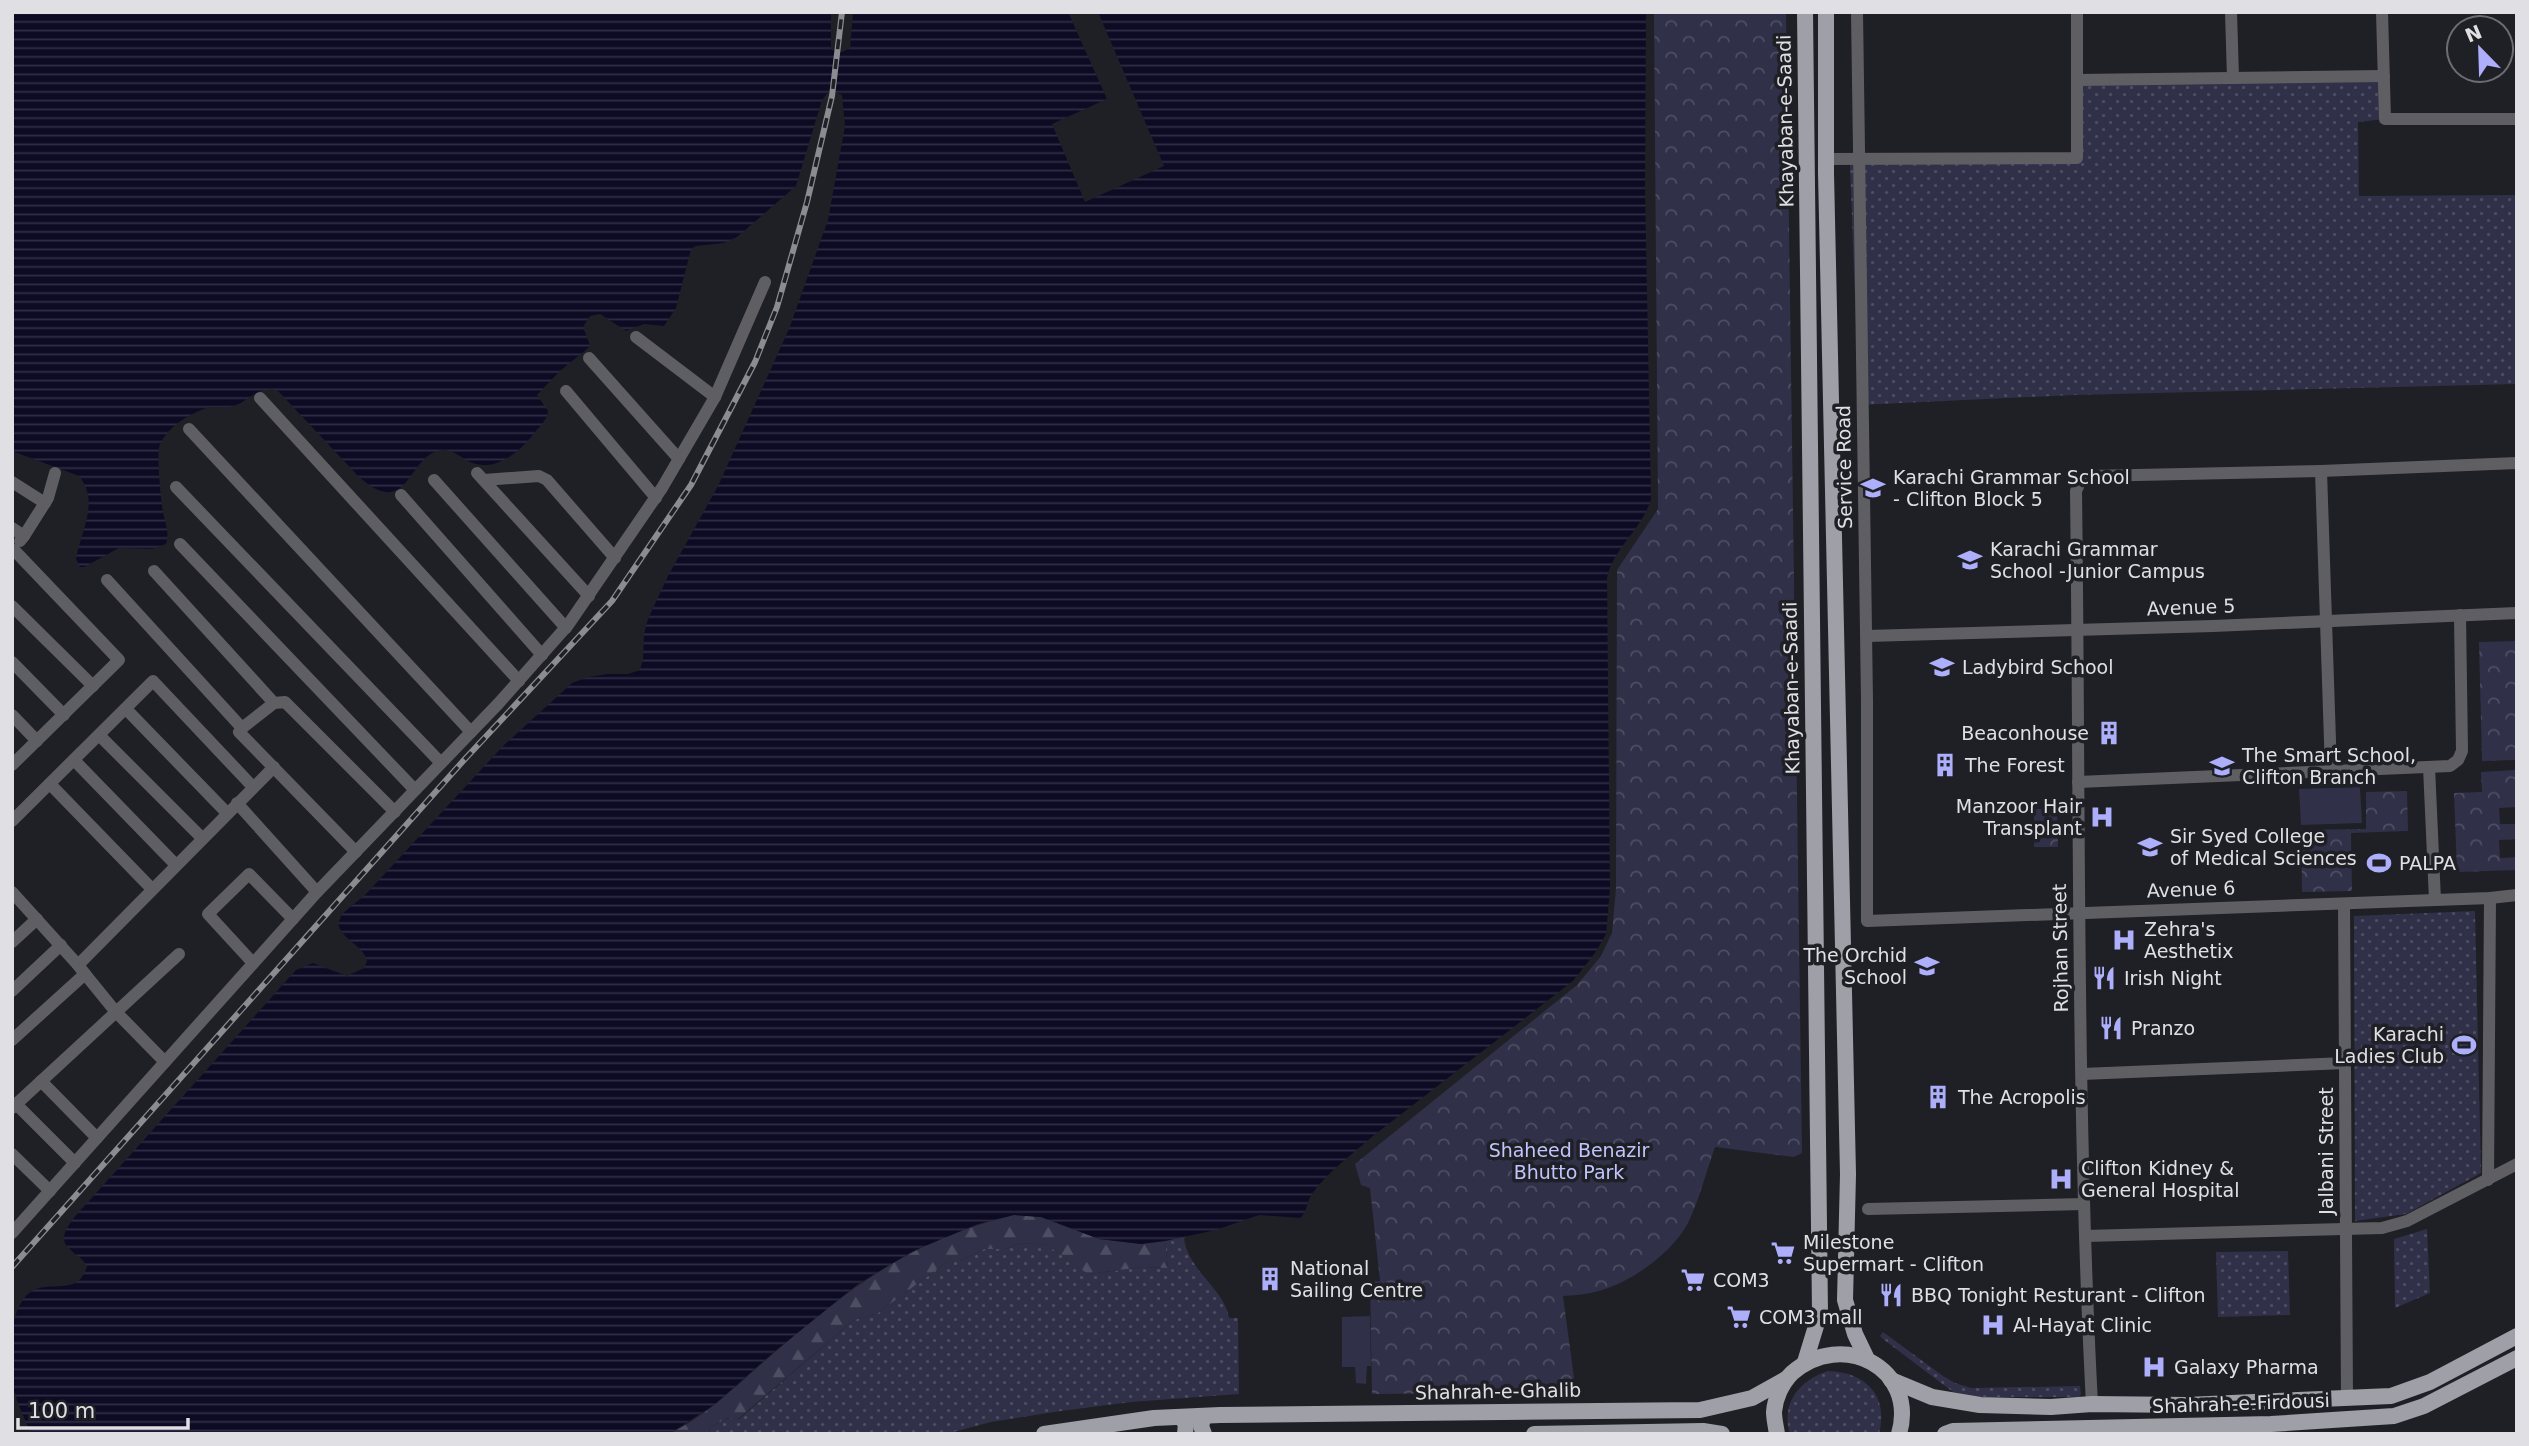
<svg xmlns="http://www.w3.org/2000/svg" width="2529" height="1446" font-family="'DejaVu Sans',sans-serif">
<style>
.grass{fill:url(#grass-dots)}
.forest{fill:url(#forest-firs)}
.park{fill:url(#park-crowns)}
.pitch{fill:#303049}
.water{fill:url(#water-rules)}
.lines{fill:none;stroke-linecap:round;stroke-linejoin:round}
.minor{stroke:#5f5f63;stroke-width:12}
.major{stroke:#9f9fa7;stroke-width:16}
.rail-casing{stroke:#8b8b90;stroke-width:6}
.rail{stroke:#1f1f26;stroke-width:3.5;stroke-dasharray:10;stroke-linecap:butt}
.labels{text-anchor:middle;stroke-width:7;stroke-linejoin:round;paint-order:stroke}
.street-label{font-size:19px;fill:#e0e0e4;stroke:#1f1f26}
.poi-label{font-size:19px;fill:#e0e0e4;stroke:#1f1f26;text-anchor:start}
.park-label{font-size:19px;fill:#c1c4fd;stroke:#1f1f26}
</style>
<defs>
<pattern id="grass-dots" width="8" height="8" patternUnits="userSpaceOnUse" patternTransform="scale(1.75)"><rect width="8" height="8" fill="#303049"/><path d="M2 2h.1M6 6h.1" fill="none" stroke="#4e4e63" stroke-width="1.8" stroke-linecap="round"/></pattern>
<pattern id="forest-firs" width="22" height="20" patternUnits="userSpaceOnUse" patternTransform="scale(1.75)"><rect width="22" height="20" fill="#303049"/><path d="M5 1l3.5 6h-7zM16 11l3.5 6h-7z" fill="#4e4e63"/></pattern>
<pattern id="park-crowns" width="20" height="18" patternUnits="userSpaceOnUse" patternTransform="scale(1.75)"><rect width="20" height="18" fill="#303049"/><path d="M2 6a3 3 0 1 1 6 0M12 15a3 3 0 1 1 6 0" fill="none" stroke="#4e4e63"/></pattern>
<pattern id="water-rules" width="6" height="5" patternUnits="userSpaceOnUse" patternTransform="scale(1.75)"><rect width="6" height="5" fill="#0d0b24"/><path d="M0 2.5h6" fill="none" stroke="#302e44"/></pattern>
</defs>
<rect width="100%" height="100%" fill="#1f1f26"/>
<!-- grass -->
<g class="grass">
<path d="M 2384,76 L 2385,119 L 2358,122 L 2359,196 L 2517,195 L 2517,384 L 2074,395 L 1859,405 L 1850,165 L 2076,158 L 2078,80 Z"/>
<path d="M 2475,911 L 2481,1173 L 2406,1214 L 2355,1221 L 2354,916 Z"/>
<path d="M 2427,1229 L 2430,1293 L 2395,1308 L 2394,1239 Z"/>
<path d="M 1186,1236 L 1184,1239 C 1189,1272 1224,1288 1229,1318 L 1238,1318 L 1239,1394 L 1131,1402 L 1061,1411 L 991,1422 L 946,1434 L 709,1434 L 710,1427 L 729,1418 L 739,1419 L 854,1320 L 878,1313 L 948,1261 L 960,1261 L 984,1249 L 1004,1249 L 1022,1243 L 1047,1245 L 1089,1274 L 1143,1267 L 1168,1268 L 1165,1241 Z"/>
<path d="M 2288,1251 L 2290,1315 L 2218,1317 L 2216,1252 Z"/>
<path d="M 1883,1332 L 1943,1376 L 1955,1383 L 1971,1388 L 2080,1386 L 2081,1394 L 2079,1397 L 1980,1397 L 1953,1392 L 1883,1339 L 1880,1336 Z"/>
<path d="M 1828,1371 C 1865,1372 1889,1395 1879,1434 L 1790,1434 C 1780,1403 1800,1380 1828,1371 Z"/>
</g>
<!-- forest -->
<path class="forest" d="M 1014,1215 L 1041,1217 L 1099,1239 L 1141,1244 L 1165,1241 L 1168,1268 L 1143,1267 L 1088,1274 L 1047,1245 L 1022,1243 L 1004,1249 L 984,1249 L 960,1261 L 948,1261 L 878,1313 L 854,1320 L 738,1419 L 728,1418 L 710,1427 L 709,1434 L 669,1434 C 710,1414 741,1381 775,1352 C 851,1286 914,1239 1014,1215 Z"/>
<!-- park -->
<g class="park">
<path d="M 1654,12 L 1786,12 L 1802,1153 L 1794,1157 L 1715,1147 C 1706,1172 1700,1198 1688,1223 C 1671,1255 1625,1287 1590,1293 C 1581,1295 1572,1295 1563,1296 L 1574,1378 L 1563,1392 L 1372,1394 L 1370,1282 L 1380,1281 L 1370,1188 L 1361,1185 L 1355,1164 L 1577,985 L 1601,956 L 1612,933 L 1616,888 L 1617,570 L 1658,509 Z"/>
<path d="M 2517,641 L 2515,760 L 2482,761 L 2479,642 Z"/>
<path d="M 2515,770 L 2517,814 L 2516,807 L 2499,808 L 2500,824 L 2517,824 L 2517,839 L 2499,840 L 2500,858 L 2517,857 L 2517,870 L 2457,872 L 2454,793 L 2482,792 L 2481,772 Z"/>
<path d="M 2407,791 L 2408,831 L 2351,833 L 2352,891 L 2302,892 L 2301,830 L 2366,829 L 2366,792 Z"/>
<path d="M 2034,809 L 2057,809 L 2058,847 L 2034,847 Z"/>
</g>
<!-- pitch -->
<g class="pitch">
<path d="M 2360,787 L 2362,823 L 2301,825 L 2299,789 Z"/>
<path d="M 1370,1316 L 1371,1366 L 1367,1366 L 1366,1384 L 1356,1383 L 1355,1367 L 1342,1367 L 1342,1317 Z"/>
</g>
<!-- water -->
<path class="water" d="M 12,12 L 831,12 L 831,47 L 832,50 L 842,52 L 850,48 L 853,12 L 1068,12 L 1107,99 L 1052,124 L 1085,202 L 1164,166 L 1098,12 L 1646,12 L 1645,187 L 1651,499 C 1642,530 1613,548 1607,578 L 1610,889 L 1606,934 L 1595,953 L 1573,981 L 1373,1136 C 1353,1154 1327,1172 1312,1194 C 1306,1202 1308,1212 1300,1218 L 1259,1215 L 1216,1230 L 1165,1241 L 1141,1244 L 1099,1239 L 1041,1217 L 1014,1215 L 978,1224 L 913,1251 L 858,1284 L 774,1352 L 714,1405 L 669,1434 L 31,1434 C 25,1419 14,1397 12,1382 C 9,1357 8,1306 32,1291 C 50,1280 79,1297 87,1266 C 82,1257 73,1254 66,1245 C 57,1233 81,1210 89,1201 L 296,970 L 313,963 L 347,976 L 364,968 L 367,961 C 363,945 343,941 338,924 L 342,914 L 366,894 L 503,746 L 572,683 L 588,677 L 608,674 L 628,674 L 640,670 L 643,659 L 644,634 L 648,619 L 668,576 L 718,486 L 789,329 L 828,220 L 845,126 L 842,95 L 830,90 L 822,100 L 796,186 L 737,237 L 724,243 L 696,246 L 691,249 L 676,308 L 664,326 L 644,324 L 626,331 L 600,314 L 590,316 L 583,327 L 590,345 L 587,349 L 560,371 L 537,395 L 548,411 C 548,420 537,429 531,437 C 516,456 490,474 466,460 C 458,455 451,449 441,450 C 407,456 409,521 359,477 L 278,391 C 257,384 247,405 229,407 C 222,408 214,406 207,408 C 191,412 163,430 159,448 C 157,459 161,500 163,512 C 165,523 170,533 166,544 L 152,549 L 119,548 L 84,567 L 80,567 L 76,559 C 81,530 100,502 79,476 L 12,451 Z"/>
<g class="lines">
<!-- minor -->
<g class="minor">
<path d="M 1857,12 L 1867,701 L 1867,921 L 2490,898 L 2517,895"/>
<path d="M 2231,12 L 2233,78"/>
<path d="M 2382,12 L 2385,119 L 2517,119"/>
<path d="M 2078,80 L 2384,76"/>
<path d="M 1826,159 L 2077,158 L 2077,12"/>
<path d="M 636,337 L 715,397"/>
<path d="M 589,358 L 679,459"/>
<path d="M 566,391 L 656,498"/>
<path d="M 260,398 L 519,681"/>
<path d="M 189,429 L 471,732"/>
<path d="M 2321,471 L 2331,771"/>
<path d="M 477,473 L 589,596"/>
<path d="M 434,480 L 566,628"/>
<path d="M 484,480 L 539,476 L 547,480 L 615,558"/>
<path d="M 12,482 L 45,503"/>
<path d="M 176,487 L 441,763"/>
<path d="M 401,495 L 542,655"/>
<path d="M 12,528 L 24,536 L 20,541"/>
<path d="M 24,536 L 48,498 L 55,473"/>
<path d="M 180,544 L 415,790"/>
<path d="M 154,571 L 274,703"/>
<path d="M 107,580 L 242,728"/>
<path d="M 12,606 L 93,686"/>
<path d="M 1867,636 L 2213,626 L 2517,613"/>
<path d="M 12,662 L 64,715"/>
<path d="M 126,709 L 227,813"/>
<path d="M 12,715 L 37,741"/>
<path d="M 99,735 L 202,838"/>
<path d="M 74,760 L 176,865"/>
<path d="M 12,765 L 119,660 L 14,550"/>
<path d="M 2429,767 L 2435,900"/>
<path d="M 2078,782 L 2450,766 L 2458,760 L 2462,751 L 2460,615"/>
<path d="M 50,784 L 152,889"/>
<path d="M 237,803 L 317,892"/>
<path d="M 12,821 L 153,681 L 253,787"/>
<path d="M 356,852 L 239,732 L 242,728 L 274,703 L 285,702 L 395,812"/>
<path d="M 12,892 L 78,965"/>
<path d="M 2344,904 L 2347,1399"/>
<path d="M 12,942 L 37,919"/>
<path d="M 253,963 L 208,914 L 249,874 L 293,919"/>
<path d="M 85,974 L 115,1011 L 165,1062"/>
<path d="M 12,991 L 61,945"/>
<path d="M 12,1040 L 85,974 L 78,965 L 274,767"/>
<path d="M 2082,1074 L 2345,1063"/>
<path d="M 41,1081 L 97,1138"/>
<path d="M 16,1104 L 75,1163"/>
<path d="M 12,1108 L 179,954"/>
<path d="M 12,1154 L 50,1191"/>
<path d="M 2488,1180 L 2490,898"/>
<path d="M 1868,1209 L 2084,1204"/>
<path d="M 12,1233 L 317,892 L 498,704 L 568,625 L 662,488 L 715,397 L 765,282"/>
<path d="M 2085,1236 L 2382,1228 L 2407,1221 L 2517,1164"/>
<path d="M 2092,1404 C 2076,1100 2080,795 2076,491 L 2081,480 L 2090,476 L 2321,471 L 2517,463"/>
</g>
<!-- major -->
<g class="major">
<path d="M 1805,12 L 1820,1313 L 1805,1362"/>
<path d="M 1826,12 L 1826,173 L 1848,1174 L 1845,1300 L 1855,1334 L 1866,1357"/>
<path d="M 1891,1380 L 1932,1397 L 1980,1405 L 2051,1407 L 2092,1404 L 2186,1405 L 2391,1396 L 2430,1382 L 2517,1336"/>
<path d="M 1180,1417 L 1186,1423 L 1185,1434"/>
<path d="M 1044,1434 L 1154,1418 L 1220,1415 L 1700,1410 L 1752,1398 L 1786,1379"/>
<path d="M 1204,1434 L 1201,1426 L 1204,1416"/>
<path d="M 1534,1434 L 1703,1431 L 1722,1434"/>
<path d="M 1777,1434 C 1776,1427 1774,1419 1774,1412 C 1775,1398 1782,1383 1792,1373 C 1842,1329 1918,1368 1899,1434"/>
<path d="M 1945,1434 L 1953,1431 L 2271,1424 L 2394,1416 L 2424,1406 L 2517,1358"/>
</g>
<!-- rail casing -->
<g class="rail-casing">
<path id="rail" d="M 12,1267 L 464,760 L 612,601 L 691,485 L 755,362 L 777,307 L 807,202 L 832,96 L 842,12"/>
</g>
<!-- rail -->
<use href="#rail" class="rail"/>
</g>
<!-- icons -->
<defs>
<g id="school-bare" transform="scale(1.89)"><path d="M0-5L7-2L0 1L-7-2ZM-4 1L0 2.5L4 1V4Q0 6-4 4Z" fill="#adaffb" stroke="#1f1f26" stroke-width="2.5" paint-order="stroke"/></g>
<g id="building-bare" transform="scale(1.89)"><path d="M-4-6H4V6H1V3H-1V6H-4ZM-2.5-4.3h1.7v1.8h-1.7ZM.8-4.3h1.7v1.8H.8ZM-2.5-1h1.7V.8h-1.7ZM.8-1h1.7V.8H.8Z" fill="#adaffb" stroke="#1f1f26" stroke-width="2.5" paint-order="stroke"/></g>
<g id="hospital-bare" transform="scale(1.89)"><path d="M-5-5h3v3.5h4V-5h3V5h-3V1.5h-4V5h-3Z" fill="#adaffb" stroke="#1f1f26" stroke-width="2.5" paint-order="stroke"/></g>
<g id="university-bare" transform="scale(1.89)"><path d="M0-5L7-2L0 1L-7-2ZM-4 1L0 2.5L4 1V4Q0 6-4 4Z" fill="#adaffb" stroke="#1f1f26" stroke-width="2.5" paint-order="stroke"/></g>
<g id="stadium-bare" transform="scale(1.89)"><path d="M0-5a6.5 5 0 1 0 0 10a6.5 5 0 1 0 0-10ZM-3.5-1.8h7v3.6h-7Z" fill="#adaffb" stroke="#1f1f26" stroke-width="2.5" paint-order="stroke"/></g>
<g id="restaurant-bare" transform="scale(1.89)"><path d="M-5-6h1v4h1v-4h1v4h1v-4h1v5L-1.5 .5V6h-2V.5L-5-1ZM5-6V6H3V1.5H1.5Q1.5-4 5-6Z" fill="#adaffb" stroke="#1f1f26" stroke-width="2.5" paint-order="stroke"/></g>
<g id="supermarket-bare" transform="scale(1.89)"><path d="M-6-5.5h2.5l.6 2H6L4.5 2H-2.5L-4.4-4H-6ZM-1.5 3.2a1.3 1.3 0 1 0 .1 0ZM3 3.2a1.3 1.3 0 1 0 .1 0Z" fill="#adaffb" stroke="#1f1f26" stroke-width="2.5" paint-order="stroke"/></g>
</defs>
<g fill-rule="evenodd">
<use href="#school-bare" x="1873" y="488"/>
<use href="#school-bare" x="1970" y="560"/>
<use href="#school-bare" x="1942" y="667"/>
<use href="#building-bare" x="2109" y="733"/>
<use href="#building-bare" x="1945" y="765"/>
<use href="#school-bare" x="2222" y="766"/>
<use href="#hospital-bare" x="2102" y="817"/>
<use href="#university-bare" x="2150" y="847"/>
<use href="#stadium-bare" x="2379" y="863"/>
<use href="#hospital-bare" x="2124" y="940"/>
<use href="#school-bare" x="1927" y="966"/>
<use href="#restaurant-bare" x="2104" y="978"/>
<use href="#restaurant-bare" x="2111" y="1028"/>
<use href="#stadium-bare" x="2464" y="1045"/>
<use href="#building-bare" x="1938" y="1097"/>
<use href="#hospital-bare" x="2061" y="1179"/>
<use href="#supermarket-bare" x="1783" y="1253"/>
<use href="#building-bare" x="1270" y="1279"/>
<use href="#supermarket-bare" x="1693" y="1280"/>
<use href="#restaurant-bare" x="1891" y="1295"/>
<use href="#supermarket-bare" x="1739" y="1317"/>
<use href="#hospital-bare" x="1993" y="1325"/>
<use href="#hospital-bare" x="2154" y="1367"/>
</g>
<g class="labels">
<!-- street labels -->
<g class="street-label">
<text transform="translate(1785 121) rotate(-91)" y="7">Khayaban-e-Saadi</text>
<text transform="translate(1844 467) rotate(-91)" y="7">Service Road</text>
<text transform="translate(2191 607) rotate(-2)" y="7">Avenue 5</text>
<text transform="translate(1791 688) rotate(-91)" y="7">Khayaban-e-Saadi</text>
<text transform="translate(2191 889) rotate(-2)" y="7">Avenue 6</text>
<text transform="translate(2060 948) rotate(-91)" y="7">Rojhan Street</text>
<text transform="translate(2326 1151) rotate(-90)" y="7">Jalbani Street</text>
<text transform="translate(1498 1391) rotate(-1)" y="7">Shahrah-e-Ghalib</text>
<text transform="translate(2241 1403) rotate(-2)" y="7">Shahrah-e-Firdousi</text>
</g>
<!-- poi labels -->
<g class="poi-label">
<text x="1893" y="484">Karachi Grammar School<tspan x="1893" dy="22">- Clifton Block 5</tspan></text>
<text x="1990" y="556">Karachi Grammar<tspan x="1990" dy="22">School -Junior Campus</tspan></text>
<text x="1962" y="674">Ladybird School</text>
<text x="2089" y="740" text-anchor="end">Beaconhouse</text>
<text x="2242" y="762">The Smart School,<tspan x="2242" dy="22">Clifton Branch</tspan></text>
<text x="1965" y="772">The Forest</text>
<text x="2082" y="813" text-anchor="end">Manzoor Hair<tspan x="2082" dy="22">Transplant</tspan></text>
<text x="2170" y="843">Sir Syed College<tspan x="2170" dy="22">of Medical Sciences</tspan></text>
<text x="2399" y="870">PALPA</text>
<text x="2144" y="936">Zehra's<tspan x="2144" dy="22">Aesthetix</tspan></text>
<text x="1907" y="962" text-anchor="end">The Orchid<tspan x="1907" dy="22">School</tspan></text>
<text x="2124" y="985">Irish Night</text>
<text x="2131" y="1035">Pranzo</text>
<text x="2444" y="1041" text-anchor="end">Karachi<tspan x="2444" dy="22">Ladies Club</tspan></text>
<text x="1958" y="1104">The Acropolis</text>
<text x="2081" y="1175">Clifton Kidney &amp;<tspan x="2081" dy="22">General Hospital</tspan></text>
<text x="1803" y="1249">Milestone<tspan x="1803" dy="22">Supermart - Clifton</tspan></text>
<text x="1290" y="1275">National<tspan x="1290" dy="22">Sailing Centre</tspan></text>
<text x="1713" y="1287">COM3</text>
<text x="1911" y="1302">BBQ Tonight Resturant - Clifton</text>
<text x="1759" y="1324">COM3 mall</text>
<text x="2013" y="1332">Al-Hayat Clinic</text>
<text x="2174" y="1374">Galaxy Pharma</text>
</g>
<!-- park labels -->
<g class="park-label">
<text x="1569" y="1157">Shaheed Benazir<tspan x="1569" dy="22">Bhutto Park</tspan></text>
</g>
</g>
<!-- border -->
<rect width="2529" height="1446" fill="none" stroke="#e0e0e4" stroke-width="28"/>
<!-- north arrow -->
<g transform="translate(2480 49) rotate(337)"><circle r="33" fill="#1f1f26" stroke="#6c6c72" stroke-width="2"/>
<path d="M0-5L12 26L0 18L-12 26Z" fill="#adaffb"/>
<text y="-10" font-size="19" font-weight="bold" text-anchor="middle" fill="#e0e0e4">N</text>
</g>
<!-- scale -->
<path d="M18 1418v10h170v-10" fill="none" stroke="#e0e0e4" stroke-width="3.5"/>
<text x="28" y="1418" font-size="21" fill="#e0e0e4" stroke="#1f1f26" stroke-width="5" paint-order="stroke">100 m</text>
</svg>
